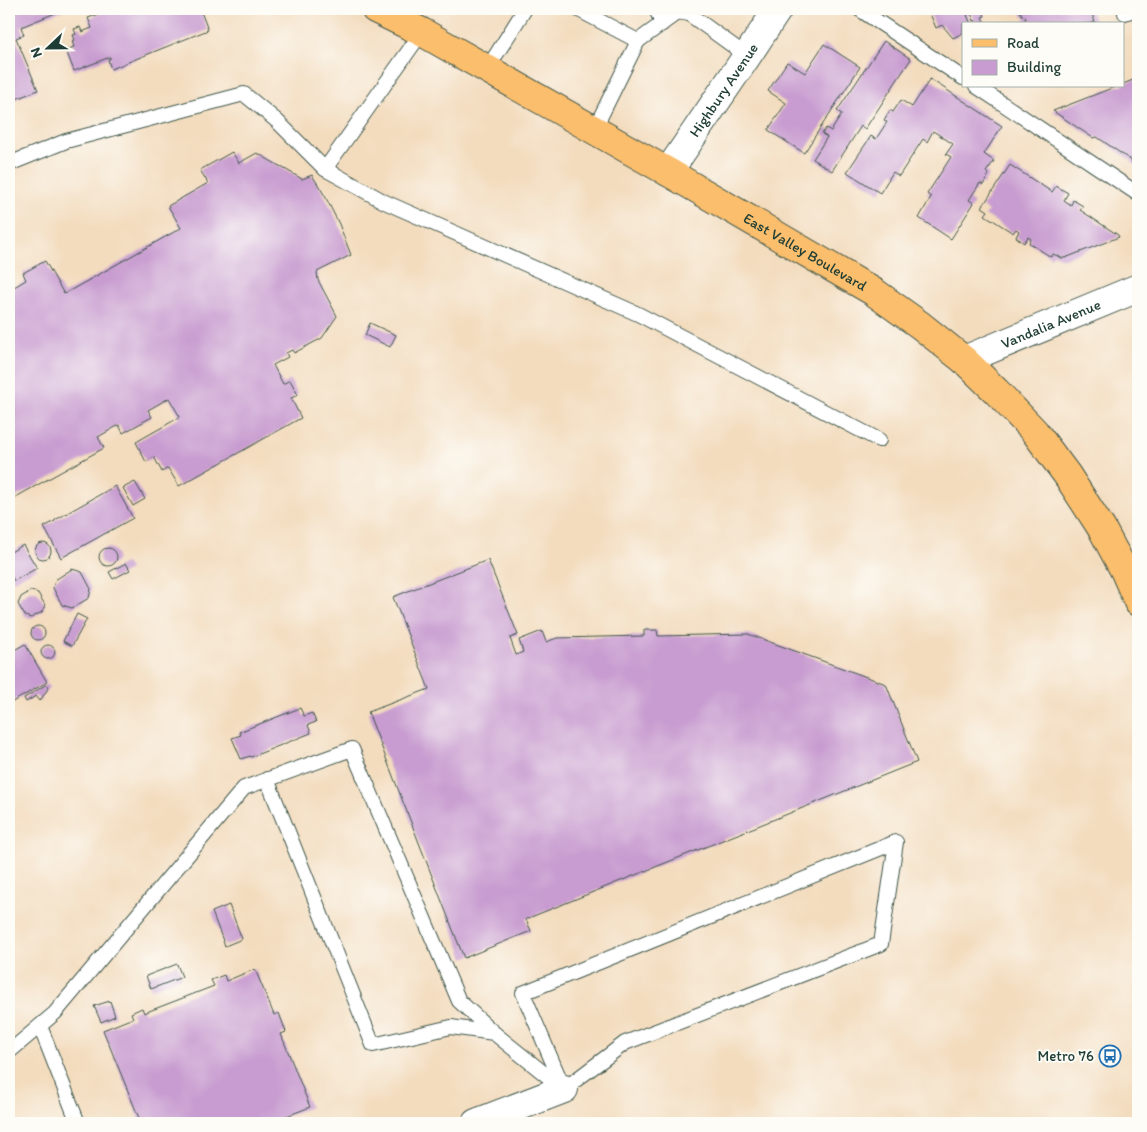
<svg xmlns="http://www.w3.org/2000/svg" width="1147" height="1132" font-family="Itim,sans-serif">
<style>
.building{fill:#c89cd0}
.lines{fill:none;stroke-linecap:round;stroke-linejoin:round}
.service-casing{stroke:#3f5549;stroke-width:16}
.minor-casing{stroke:#3f5549;stroke-width:30}
.primary-casing{stroke:#3f5549;stroke-width:30}
.service{stroke:#fff;stroke-width:14}
.minor{stroke:#fff;stroke-width:28}
.primary{stroke:#fabe6d;stroke-width:28}
.labels{text-anchor:middle;stroke-width:4;stroke-linejoin:round;paint-order:stroke}
.street-label{font-size:15px;fill:#1f3d34;stroke:#fdfcf7}
.poi-label{font-size:15px;fill:#1f3d34;stroke:#fdfcf7;text-anchor:end}
</style>
<rect width="100%" height="100%" fill="#fdfcf7"/>
<filter id="ink" filterUnits="userSpaceOnUse"><feTurbulence type="fractalNoise" baseFrequency=".02" numOctaves="2"/><feDisplacementMap in="SourceGraphic" scale="10" xChannelSelector="R" yChannelSelector="G"/><feConvolveMatrix kernelMatrix="1 2 1 2 8 2 1 2 1" color-interpolation-filters="sRGB"/></filter>
<filter id="wash" filterUnits="userSpaceOnUse"><feTurbulence type="fractalNoise" baseFrequency=".0096" numOctaves="4" result="noise"/><feDisplacementMap in="SourceGraphic" scale="20" xChannelSelector="R" yChannelSelector="G"/><feGaussianBlur stdDeviation="1.12" result="paint"/><feColorMatrix in="noise" values="0 0 0 0 0 0 0 0 0 0 0 0 0 0 0 0 0 1.4 0 .05"/><feComposite in="paint" operator="in"/></filter>
<g filter="url(#wash)">
<rect width="100%" height="100%" fill="#f3dcbe"/>
<g id="blocks">
<!-- building -->
<g class="building">
<path d="M 9,9 L 65,9 L 21,27 L 24,35 L 16,38 L 38,90 L 9,102 Z"/>
<path d="M 113,9 L 200,9 L 208,30 L 111,69 L 108,60 L 110,59 L 110,57 L 74,71 L 66,50 L 74,47 L 72,41 L 75,40 L 73,35 L 76,34 L 74,29 L 80,27 L 82,32 L 92,28 L 88,18 Z"/>
<path d="M 928,9 L 982,9 L 985,16 L 982,17 L 984,21 L 977,24 L 975,20 L 974,21 L 971,13 L 967,15 L 971,24 L 963,24 L 963,33 L 953,38 L 942,25 L 936,28 Z"/>
<path d="M 1019,9 L 1090,9 L 1095,22 L 1089,24 L 1025,24 L 1024,20 L 1026,19 L 1025,16 L 1023,17 Z"/>
<path d="M 884,41 L 911,59 L 865,129 L 861,126 L 832,171 L 813,159 L 827,137 L 822,134 L 826,128 L 831,131 L 842,114 L 837,111 Z"/>
<path d="M 824,44 L 860,67 L 804,153 L 768,130 L 786,103 L 768,91 L 787,62 L 805,73 Z"/>
<path d="M 1138,78 L 1138,167 L 1131,162 L 1132,161 L 1097,137 L 1093,138 L 1053,111 L 1117,86 L 1123,86 L 1123,84 Z"/>
<path d="M 930,79 L 1002,126 L 984,154 L 994,161 L 986,172 L 989,174 L 983,185 L 980,183 L 969,200 L 974,203 L 951,239 L 919,218 L 931,197 L 927,194 L 951,157 L 946,154 L 953,144 L 933,131 L 927,142 L 923,139 L 899,176 L 893,172 L 880,193 L 847,172 L 871,136 L 876,139 L 887,122 L 884,120 L 890,110 L 893,112 L 901,100 L 912,107 Z"/>
<path d="M 232,152 L 239,163 L 257,153 L 302,179 L 312,175 L 325,196 L 339,224 L 351,255 L 317,272 L 318,280 L 337,316 L 322,338 L 294,353 L 292,350 L 286,353 L 288,357 L 273,365 L 283,384 L 290,380 L 298,395 L 291,398 L 301,418 L 179,486 L 168,468 L 162,472 L 154,457 L 146,462 L 136,442 L 180,417 L 169,398 L 148,410 L 152,417 L 123,433 L 119,425 L 98,437 L 104,448 L 14,498 L 9,489 L 9,290 L 26,280 L 23,273 L 45,261 L 64,294 L 181,228 L 168,206 L 208,183 L 200,170 Z"/>
<path d="M 1010,165 L 1052,192 L 1056,186 L 1068,193 L 1064,200 L 1071,205 L 1073,200 L 1083,206 L 1080,210 L 1118,235 L 1119,237 L 1065,258 L 1062,258 L 1053,254 L 1051,257 L 1029,243 L 1031,239 L 1028,237 L 1024,243 L 1016,237 L 1019,231 L 1016,229 L 1013,233 L 985,215 L 988,211 L 982,207 Z"/>
<path d="M 370,323 L 396,335 L 390,347 L 365,335 Z"/>
<path d="M 135,482 L 145,499 L 133,506 L 123,488 Z"/>
<path d="M 115,486 L 133,518 L 61,558 L 44,527 L 55,521 L 55,520 Z"/>
<circle cx="43" cy="551" r="8"/>
<path d="M 23,545 L 37,568 L 14,581 L 9,571 L 9,553 Z"/>
<circle cx="108" cy="557" r="9"/>
<path d="M 488,560 L 518,635 L 510,638 L 516,655 L 523,652 L 519,640 L 542,631 L 546,642 L 557,638 L 644,636 L 644,630 L 657,630 L 658,636 L 748,634 L 886,684 L 917,762 L 526,919 L 531,931 L 464,958 L 368,712 L 429,689 L 393,597 Z"/>
<path d="M 126,563 L 130,570 L 113,579 L 109,572 Z"/>
<path d="M 72,569 L 82,572 L 91,589 L 89,598 L 72,608 L 62,605 L 53,588 L 55,580 Z"/>
<path d="M 31,591 L 38,593 L 45,605 L 42,612 L 31,618 L 25,616 L 18,604 L 21,597 Z"/>
<path d="M 77,614 L 87,619 L 72,646 L 63,641 Z"/>
<circle cx="38" cy="633" r="7"/>
<path d="M 25,644 L 47,682 L 9,704 L 9,653 Z"/>
<circle cx="48" cy="652" r="7"/>
<path d="M 47,684 L 49,687 L 40,701 L 36,696 L 26,702 L 24,698 Z"/>
<path d="M 300,708 L 304,716 L 312,713 L 316,722 L 308,725 L 311,733 L 251,757 L 250,756 L 241,759 L 232,738 L 241,735 L 239,732 Z"/>
<path d="M 229,905 L 242,939 L 225,946 L 212,912 Z"/>
<path d="M 177,964 L 182,977 L 151,989 L 146,976 Z"/>
<path d="M 255,969 L 274,1015 L 279,1013 L 286,1032 L 281,1034 L 310,1107 L 269,1123 L 141,1123 L 103,1030 L 133,1018 L 131,1013 L 142,1008 L 144,1013 L 214,986 L 211,980 L 224,975 L 226,981 Z"/>
<path d="M 110,1001 L 115,1016 L 101,1022 L 94,1006 Z"/>
</g>
</g>
</g>
<g filter="url(#ink)">
<use href="#blocks" fill-opacity="0" stroke="#3f5549" stroke-width="1"/>
<g class="lines">
<!-- service casing -->
<g class="service-casing">
<g id="service">
<path d="M 577,9 L 638,41 L 594,130"/>
<path d="M 656,9 L 662,24"/>
<path d="M 859,9 L 963,78"/>
<path d="M 1125,13 L 1136,9"/>
<path d="M 422,32 L 325,169 L 385,202 L 638,314 L 879,440"/>
<path d="M 638,41 L 678,12 L 689,14 L 747,56"/>
<path d="M 487,69 L 525,9"/>
<path d="M 976,86 L 1138,194"/>
<path d="M 9,164 L 66,141 L 244,94 L 277,121 L 325,169"/>
<path d="M 267,779 L 373,1045 L 451,1027 L 494,1033"/>
<path d="M 896,842 L 881,944 L 625,1043 L 564,1089 L 523,993 Z"/>
<path d="M 40,1026 L 78,1123"/>
<path d="M 9,1052 L 55,1013 L 244,788 L 352,749 L 459,1001 L 494,1033 L 561,1087"/>
</g>
</g>
<!-- minor casing -->
<g class="minor-casing">
<g id="minor">
<path id="s1" d="M 668,172 L 747,56 L 778,9"/>
<path id="s2" d="M 964,360 L 1138,288"/>
<path d="M 476,1123 L 564,1089"/>
</g>
</g>
<!-- primary casing -->
<g class="primary-casing">
<g id="primary">
<path id="s3" d="M 375,9 L 422,32 L 668,172 L 874,292 L 920,325 L 964,360 L 996,391 L 1035,432 L 1067,475 L 1102,529 L 1125,572 L 1138,602"/>
</g>
</g>
<!-- service -->
<use href="#service" class="service"/>
<!-- minor -->
<use href="#minor" class="minor"/>
<!-- primary -->
<use href="#primary" class="primary"/>
</g>
</g>
<!-- icons -->
<defs>
<g id="bus-ring" transform="scale(1.125)"><circle r="9.5" fill="#fdfcf7" stroke="#1f6fb2" stroke-width="1.5"/><path d="M-5-6H5V4H4V6H2V4H-2V6H-4V4H-5ZM-3.5-4V0h7V-4ZM-3.5 1.2v1.5H-2V1.2ZM2 1.2v1.5H3.5V1.2Z" fill="#1f6fb2"/></g>
</defs>
<g fill-rule="evenodd">
<use href="#bus-ring" x="1110" y="1056"/>
</g>
<g class="labels">
<!-- street labels -->
<g class="street-label">
<text dy="5" stroke="none"><textPath href="#s1" startOffset="99">Highbury Avenue</textPath></text>
<text dy="5" stroke="none"><textPath href="#s3" startOffset="494">East Valley Boulevard</textPath></text>
<text dy="5" stroke="none"><textPath href="#s2" startOffset="94">Vandalia Avenue</textPath></text>
</g>
<!-- poi labels -->
<g class="poi-label">
<text x="1094" y="1061">Metro 76</text>
</g>
</g>
<!-- margin -->
<rect width="1147" height="1132" fill="none" stroke="#fdfcf7" stroke-width="30"/>
<!-- legend -->
<rect x="962" y="22" width="162" height="65" fill="#fdfcf7" stroke="#a4b0a9"/>
<rect x="972" y="39" width="25" height="8" fill="#fabe6d" stroke="#a4b0a9"/>
<text x="1007" y="48" font-size="15" fill="#1f3d34">Road</text>
<rect x="972" y="60" width="25" height="15" fill="#c89cd0" stroke="#a4b0a9"/>
<text x="1007" y="72" font-size="15" fill="#1f3d34">Building</text>
<!-- north arrow -->
<g transform="translate(48 48) rotate(248)" stroke="#fdfcf7" stroke-width="4" paint-order="stroke">
<path d="M0-4L9 19L0 12L-9 19Z" fill="#1f3d34"/>
<text y="-8" font-size="14" font-weight="bold" text-anchor="middle" fill="#1f3d34">N</text>
</g>
</svg>
